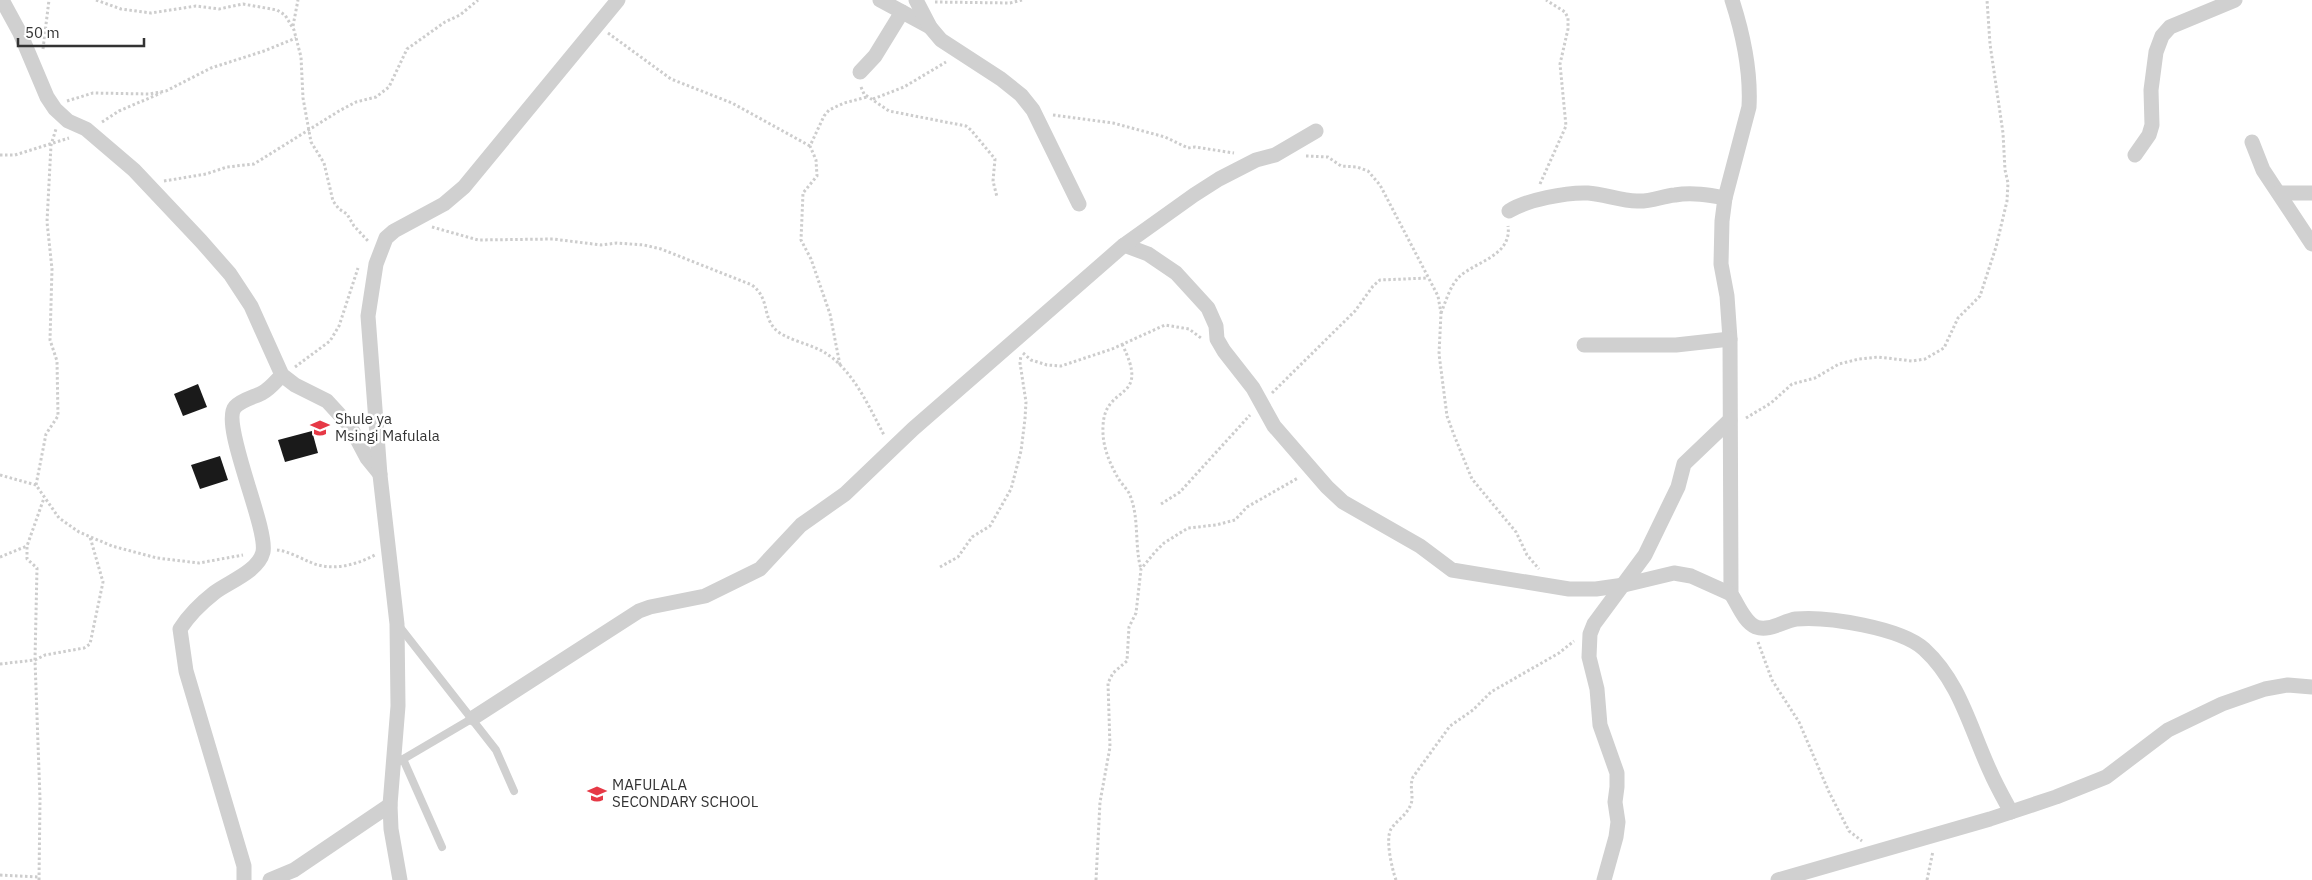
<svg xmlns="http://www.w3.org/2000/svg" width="2312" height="880" font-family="'IBM Plex Sans',sans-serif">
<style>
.building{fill:#1a1a1a}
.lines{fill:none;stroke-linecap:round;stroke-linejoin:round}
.path{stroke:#cdcdcd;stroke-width:3;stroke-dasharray:2.5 2.5;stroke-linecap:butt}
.service{stroke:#d0d0d0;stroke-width:8}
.minor{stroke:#d0d0d0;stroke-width:15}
.labels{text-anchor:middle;stroke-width:5;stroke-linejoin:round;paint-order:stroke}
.poi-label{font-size:15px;fill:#333;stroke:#fff;text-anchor:start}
</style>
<rect width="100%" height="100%" fill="#fff"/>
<!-- building -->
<g class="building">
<path d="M 198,384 L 207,407 L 183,416 L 174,394 Z"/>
<path d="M 312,431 L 318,453 L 285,462 L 278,440 Z"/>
<path d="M 220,456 L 228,480 L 200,489 L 191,465 Z"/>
</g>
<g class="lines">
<!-- path -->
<g class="path">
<path d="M 96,0 L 121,9 L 151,13 L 196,6 L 219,9 L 243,4 L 277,10 L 285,15 L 294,30 L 301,57 L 303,98 L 311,142 L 324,163 L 333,201 L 339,209 L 347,214 L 354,226 L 369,242"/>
<path d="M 935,2 L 1010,3 L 1022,0"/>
<path d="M 293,26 L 298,0"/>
<path d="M 608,33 L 671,79 L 732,103 L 810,146"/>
<path d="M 43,49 L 49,0"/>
<path d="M 861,87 L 864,94 L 889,111 L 966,126 L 971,130 L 995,159 L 993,181 L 997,197"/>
<path d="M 873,99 L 904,87 L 946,62"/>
<path d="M 67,101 L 93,93 L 149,94 L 166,91 L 211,68 L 264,51 L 296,38"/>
<path d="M 1053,115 L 1113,123 L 1165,137 L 1188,148 L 1195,147 L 1234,153"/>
<path d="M 102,122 L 119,111 L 161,93"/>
<path d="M 0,155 L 15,155 L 69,138"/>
<path d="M 1306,156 L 1328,157 L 1341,166 L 1357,167 L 1368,171 L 1380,185 L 1438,296 L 1441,313 L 1439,354 L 1447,416 L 1454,435 L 1472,479 L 1516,532 L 1527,555 L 1539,569"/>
<path d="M 164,181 L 206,174 L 227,167 L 254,164 L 339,111 L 356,102 L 376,97 L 389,87 L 407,49 L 445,22 L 460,15 L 478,0"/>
<path d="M 1540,184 L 1566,126 L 1560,64 L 1568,29 L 1568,18 L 1565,12 L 1546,0"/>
<path d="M 432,227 L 478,240 L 553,239 L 601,245 L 617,243 L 644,245 L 661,249 L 752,285 C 770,299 762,315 775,329 C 785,340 813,344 827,354 C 854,372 869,407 884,435"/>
<path d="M 1441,313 C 1446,301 1450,286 1459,277 C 1476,261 1512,256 1508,226"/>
<path d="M 1122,344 C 1152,404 1104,382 1103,427 C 1102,445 1109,462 1118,478 C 1121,483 1126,488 1129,493 C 1140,517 1134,545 1141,569"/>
<path d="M 1023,353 L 1031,360 L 1047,365 L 1061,366 L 1112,349 L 1165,325 L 1189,329 L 1201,338"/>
<path d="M 840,365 L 830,314 L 811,259 L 801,240 L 803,193 L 817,176 L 816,160 L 810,146 L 824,116 L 829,110 L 844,103 L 867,97"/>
<path d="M 295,367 L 330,341 L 339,326 L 358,268"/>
<path d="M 1272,393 L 1355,311 L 1373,286 L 1380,280 L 1428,278"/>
<path d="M 1746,418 L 1771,403 L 1792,384 L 1815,378 L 1839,364 L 1859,359 L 1878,357 L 1912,361 L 1925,359 L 1944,348 L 1958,318 L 1980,296 L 1996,247 L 2007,201 L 2008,183 L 2005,170 L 2003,133 L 1990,44 L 1987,0"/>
<path d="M 0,475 L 36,485 L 59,518 L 79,532 L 112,546 L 157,558 L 199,563 L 243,555"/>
<path d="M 36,485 L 46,434 L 58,416 L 57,361 L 50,340 L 52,269 L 47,222 L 51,145 L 56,129"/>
<path d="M 1161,504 L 1180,492 L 1250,415"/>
<path d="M 277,550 C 288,551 300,558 310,562 C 331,572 356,565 375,555"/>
<path d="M 0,557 L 27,546"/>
<path d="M 940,567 L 958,557 L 972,537 L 990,526 L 1011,489 L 1021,451 L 1025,419 L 1026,402 L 1020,363 L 1021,355"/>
<path d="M 1758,642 L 1772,680 L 1799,722 L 1829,792 L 1849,831 L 1862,841"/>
<path d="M 0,664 L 35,660 L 45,655 L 84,648 L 90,644 L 103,582 L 90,537"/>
<path d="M 0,875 L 39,877"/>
<path d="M 39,880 L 40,799 L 35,660 L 37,568 L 27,559 L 27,546 L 44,498"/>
<path d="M 1096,880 L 1100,802 L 1110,747 L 1108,683 L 1113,673 L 1127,661 L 1129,627 L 1136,613 L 1141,569 L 1155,552 L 1164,543 L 1188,528 L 1216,525 L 1235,520 L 1247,507 L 1298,478"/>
<path d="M 1396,880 C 1392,869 1385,839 1391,829 C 1397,820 1407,815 1411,804 C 1414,796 1409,787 1413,777 L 1450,726 L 1473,710 L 1491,692 L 1559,653 L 1574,641"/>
<path d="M 1927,880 L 1933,851"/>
</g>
<!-- service -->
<g class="service">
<path d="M 399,626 L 496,750 L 514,791"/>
<path d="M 403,759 L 442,847"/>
<path d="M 400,761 L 473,718"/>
</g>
<!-- minor -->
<g class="minor">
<path d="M 2,0 L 20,33 L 47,97 L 55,109 L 68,121 L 86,129 L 134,170 L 201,241 L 230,274 L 251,306 L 282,375 L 295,385 L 327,401 L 350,426 L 367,458 L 380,474"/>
<path d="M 880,0 L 930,27"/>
<path d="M 916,0 L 930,27 L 941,40 L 1001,79 L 1021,95 L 1033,110 L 1079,204"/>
<path d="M 1732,0 C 1743,34 1751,71 1749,107 L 1725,198 L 1722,221 L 1721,264 L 1727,296 L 1730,339 L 1731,594 C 1738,604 1744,622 1756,627 C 1769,632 1783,621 1796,619 C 1827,616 1901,628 1924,649 C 1960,682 1970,728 1990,771 C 1996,785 2004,799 2011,812"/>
<path d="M 860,72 L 875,56 L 902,12"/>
<path d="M 2252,142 L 2263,170 L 2312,244"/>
<path d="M 2135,155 L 2149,135 L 2152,125 L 2151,90 L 2156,52 L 2162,36 L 2170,27 L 2235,0"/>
<path d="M 2279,193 L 2312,193"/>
<path d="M 1509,211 C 1526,200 1567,192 1588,193 C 1604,194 1621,201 1637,201 C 1651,202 1662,196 1675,195 C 1692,192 1709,195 1725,198"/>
<path d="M 1124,245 L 1148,254 L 1176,273 L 1208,308 L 1216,326 L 1217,339 L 1224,351 L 1253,388 L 1274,426 L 1327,487 L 1343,502 L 1420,546 L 1452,570 L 1569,589 L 1596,589 L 1624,585 L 1674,573 L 1691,576 L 1731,594"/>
<path d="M 1584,345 L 1676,345 L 1730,339"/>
<path d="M 473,718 L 639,611 L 650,607 L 705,596 L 760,569 L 801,525 L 845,494 L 913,429 L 1124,245 L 1194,195 L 1219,179 L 1256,160 L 1275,155 L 1316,131"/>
<path d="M 244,880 L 244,866 L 186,671 L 180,629 C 189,615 200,604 214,593 C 228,582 258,572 263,552 C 268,527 220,424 235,407 C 241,400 254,397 262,393 C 270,389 276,381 282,375"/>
<path d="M 270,880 L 294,870 L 390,805"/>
<path d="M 400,880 L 391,829 L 390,805 L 398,706 L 397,624 L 380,475 L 368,316 L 376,264 L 386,238 L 394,231 L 444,204 L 464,187 L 618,0"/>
<path d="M 1604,880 L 1616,837 L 1618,822 L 1615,802 L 1617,787 L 1617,773 L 1600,725 L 1597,689 L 1589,657 L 1590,634 L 1594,624 L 1645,555 L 1678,487 L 1684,464 L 1730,420"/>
<path d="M 1778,880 L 1990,819 L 2056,797 L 2106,777 L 2168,730 L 2222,704 L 2265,689 L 2288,685 L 2312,687"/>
</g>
</g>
<!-- icons -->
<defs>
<g id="school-bare" transform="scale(1.5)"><path d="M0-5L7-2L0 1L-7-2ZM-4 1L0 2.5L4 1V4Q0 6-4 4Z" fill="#e63946" stroke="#fff" stroke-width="2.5" paint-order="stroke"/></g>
</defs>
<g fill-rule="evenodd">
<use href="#school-bare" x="320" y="428"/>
<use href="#school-bare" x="597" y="794"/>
</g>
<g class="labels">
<!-- poi labels -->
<g class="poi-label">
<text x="335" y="424">Shule ya<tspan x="335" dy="17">Msingi Mafulala</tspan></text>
<text x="612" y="790">MAFULALA<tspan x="612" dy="17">SECONDARY SCHOOL</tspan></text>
</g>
</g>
<!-- scale -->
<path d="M18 38v8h126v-8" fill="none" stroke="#333333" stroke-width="2.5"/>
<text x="25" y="38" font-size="15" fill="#333333" stroke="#ffffff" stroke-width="4" paint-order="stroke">50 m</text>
</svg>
